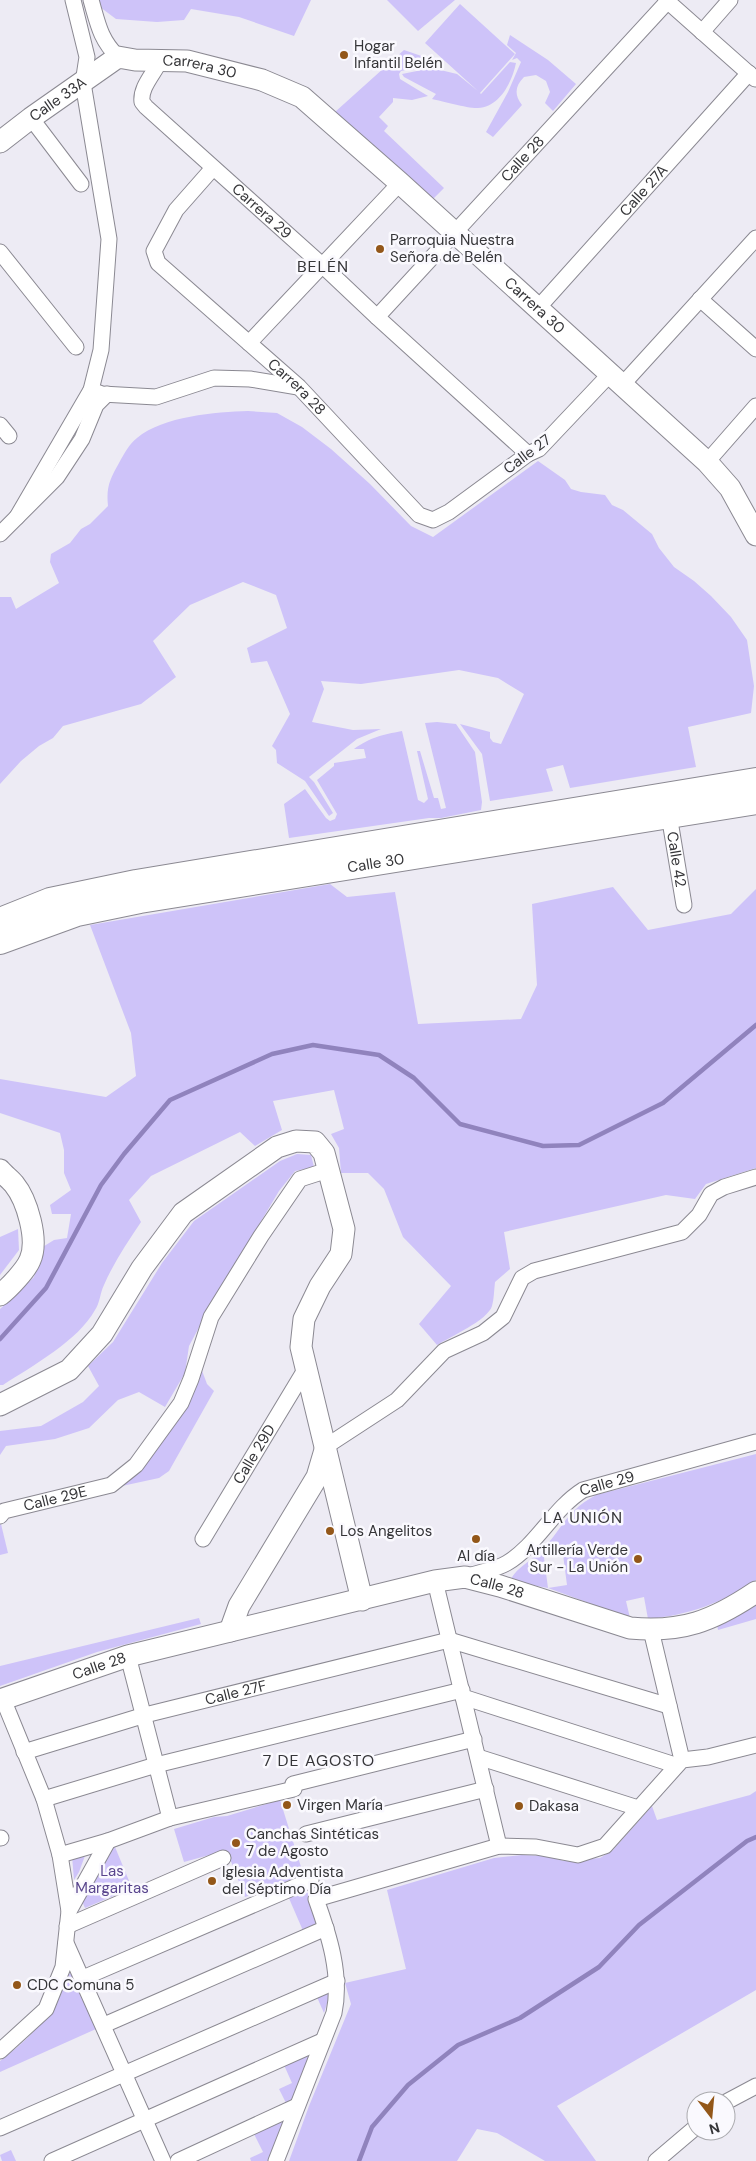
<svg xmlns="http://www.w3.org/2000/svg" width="756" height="2161" font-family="'DM Sans',sans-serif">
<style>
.green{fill:#cec3f9;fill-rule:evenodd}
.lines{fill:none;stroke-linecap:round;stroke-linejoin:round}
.stream{stroke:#9083bd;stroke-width:4.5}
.street-casing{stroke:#8b8992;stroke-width:17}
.secondary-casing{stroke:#8b8992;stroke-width:23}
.primary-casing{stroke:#8b8992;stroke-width:26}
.street{stroke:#fff;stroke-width:15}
.secondary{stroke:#fff;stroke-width:21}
.primary{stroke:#fff;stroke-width:24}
.poi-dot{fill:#935719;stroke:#faf9fe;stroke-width:2}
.labels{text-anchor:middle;stroke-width:5;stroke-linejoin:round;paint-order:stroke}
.poi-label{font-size:15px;fill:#353538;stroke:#faf9fe;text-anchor:start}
.street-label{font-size:15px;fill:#353538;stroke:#faf9fe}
.park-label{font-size:15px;fill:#59458d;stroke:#faf9fe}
.neighbourhood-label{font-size:16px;letter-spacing:1px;fill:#353538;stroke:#faf9fe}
</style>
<rect width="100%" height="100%" fill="#edebf4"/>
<!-- green -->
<g class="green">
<path d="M 96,0 L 311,0 L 294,36 L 239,17 L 191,9 L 184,20 L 157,22 L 116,19 L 96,4 Z"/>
<path d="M 387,0 L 455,0 L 418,31 Z"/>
<path d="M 460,4 L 515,54 L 480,93 L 481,94 L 510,62 L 516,63 C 512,82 500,107 478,108 C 470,109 442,101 432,99 L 436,94 L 404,77 L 402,74 L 432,68 L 457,74 L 478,91 L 425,43 Z"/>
<path d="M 510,35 L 548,60 L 576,84 L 553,111 L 545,103 L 550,92 L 546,81 L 536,75 L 524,77 C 515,86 514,95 522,105 L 493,137 L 486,132 L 508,92 L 521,62 L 517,58 L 512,60 L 516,53 L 507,45 Z"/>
<path d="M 404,50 L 436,61 L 434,64 L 401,71 L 399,74 L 400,79 L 428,96 L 412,100 L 393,98 L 393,102 L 379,117 L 388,126 L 384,131 L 444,188 L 432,200 L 335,112 Z"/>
<path d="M 248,411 L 277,413 L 302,427 L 331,449 L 370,484 L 411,526 L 433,537 L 538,461 L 565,480 L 571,489 L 581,492 L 605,495 L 612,505 L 623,510 L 652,534 L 659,548 L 674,567 L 694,581 L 711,596 L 731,617 L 747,640 L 754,686 L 751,713 L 688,727 L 696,767 L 570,788 L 563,765 L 546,769 L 553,791 L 490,801 L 482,754 L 460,724 L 490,732 L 490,738 L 493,742 L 501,744 L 524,694 L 498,678 L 459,670 L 361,684 L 321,681 L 324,689 L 312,722 L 353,730 L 381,729 L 357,739 L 309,777 L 314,782 L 333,813 L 329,816 L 305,781 L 277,763 L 276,750 L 272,746 L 290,714 L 267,661 L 251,663 L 247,648 L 287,628 L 276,595 L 243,582 L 190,605 L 153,641 L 176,677 L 141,704 L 63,726 L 53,738 L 39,746 L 21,761 L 0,784 L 0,597 L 11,597 L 16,609 L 59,583 L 50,562 L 51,554 L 70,543 L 81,529 L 90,524 L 108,506 C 106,487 110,479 119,463 C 124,454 129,444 137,438 C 163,416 216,412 248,411 Z"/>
<path d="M 437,722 L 456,724 L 475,752 L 482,802 L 481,810 L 441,818 L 429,818 L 289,838 L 284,804 L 305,789 L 326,818 L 330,821 L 335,819 L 337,814 L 317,780 L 334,766 L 334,763 L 366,758 L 364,749 L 354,749 C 371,737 382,735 402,731 L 418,800 L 424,803 L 428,799 L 417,751 L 420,751 L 434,798 L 438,798 L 441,809 L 446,808 L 425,723 Z"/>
<path d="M 330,884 L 347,897 L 395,892 L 418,1024 L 521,1019 L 537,985 L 532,904 L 613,887 L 648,930 L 731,914 L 756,889 L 756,1168 L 706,1184 L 695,1199 L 666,1195 L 504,1232 L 510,1269 L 495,1282 C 494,1290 494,1299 492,1306 C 488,1320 450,1337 437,1345 L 419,1324 L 451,1286 L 403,1237 L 384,1189 L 368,1173 L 341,1173 L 339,1148 L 331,1134 L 344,1129 L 334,1090 L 273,1101 L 282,1130 L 255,1146 L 240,1132 L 151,1176 L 129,1200 L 141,1222 C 127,1243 114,1262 104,1285 C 100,1293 100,1303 95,1310 C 78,1341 32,1366 3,1385 L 0,1385 L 0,1309 L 34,1277 L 41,1248 L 54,1240 L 67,1238 L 71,1214 L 52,1214 L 50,1205 L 71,1190 L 64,1173 L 64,1150 L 60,1133 L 0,1113 L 0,1079 L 106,1097 L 136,1076 L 131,1033 L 90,925 Z"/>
<path d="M 297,1154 L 311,1155 L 314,1167 L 295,1171 L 279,1191 L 210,1307 L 189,1346 L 185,1373 L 165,1407 L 139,1392 L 118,1400 L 89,1428 L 55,1439 L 6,1446 L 0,1455 L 0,1431 L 41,1426 L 83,1402 L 99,1386 L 88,1366 L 113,1342 L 162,1263 L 194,1221 L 280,1161 Z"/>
<path d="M 18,1229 L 19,1250 L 0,1275 L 0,1237 Z"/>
<path d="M 198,1360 L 207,1384 L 214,1391 L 169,1471 L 159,1478 L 122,1486 L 135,1476 L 144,1464 Z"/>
<path d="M 756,1454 L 756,1580 C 722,1603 689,1615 648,1619 L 644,1597 L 626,1601 L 630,1618 L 548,1588 L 515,1582 L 511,1579 C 517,1567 533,1560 542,1550 C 563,1528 566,1511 596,1495 ZM 562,1547 L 567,1585 L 548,1588 L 543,1550 Z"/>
<path d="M 1,1524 L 8,1553 L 0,1555 L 0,1525 Z"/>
<path d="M 756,1603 L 756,1619 L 718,1630 L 717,1625 Z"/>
<path d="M 199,1618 L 201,1624 L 97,1652 L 0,1686 L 0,1666 Z"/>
<path d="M 756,1791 L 756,1990 L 557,2106 L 596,2161 L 545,2161 L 497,2133 L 477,2129 L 457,2161 L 289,2161 L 309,2106 L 351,2004 L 345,1983 L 406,1969 L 387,1890 L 494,1858 L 522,1855 L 545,1856 L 564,1861 L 600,1858 L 613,1850 L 652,1806 L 657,1820 L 750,1795 Z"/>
<path d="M 280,1800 L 302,1870 L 299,1877 L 245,1897 L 230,1859 L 224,1851 L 184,1862 L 174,1829 L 214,1817 L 227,1816 Z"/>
<path d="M 115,1847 L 132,1888 L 85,1908 L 82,1901 L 110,1849 Z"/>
<path d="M 86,1853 L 79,1872 L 74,1880 L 72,1856 Z"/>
<path d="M 300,1892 L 308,1893 L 315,1921 L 315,1928 L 304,1933 L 288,1896 Z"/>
<path d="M 72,1973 L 96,2029 L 0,2072 L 0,2061 C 29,2039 59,2011 66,1975 Z"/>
<path d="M 328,1990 L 330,1994 L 324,2013 L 316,1995 Z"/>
<path d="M 305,2054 L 309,2057 L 291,2105 L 288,2107 L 279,2089 L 292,2083 L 284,2065 Z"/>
<path d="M 282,2119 L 285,2122 L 270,2161 L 251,2161 L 250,2158 L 263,2152 L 253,2132 Z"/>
<path d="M 11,2150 L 16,2161 L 2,2161 L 0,2155 Z"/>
</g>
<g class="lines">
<!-- stream -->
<g class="stream">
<path d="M 0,1339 L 46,1288 L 101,1185 L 124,1154 L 170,1100 L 272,1054 L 313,1045 L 379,1055 L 414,1078 L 460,1124 L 543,1146 L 579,1145 L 663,1103 L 756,1025"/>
<path d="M 359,2161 L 372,2127 L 408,2085 L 458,2045 L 520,2018 L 599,1967 L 639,1925 L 747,1841 L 756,1837"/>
</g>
<!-- street casing -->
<g class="street-casing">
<g id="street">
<path d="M 91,0 C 98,24 100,39 118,57"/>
<path d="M 666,0 L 755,79"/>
<path d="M 702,32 L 730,0"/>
<path id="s1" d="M 161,59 C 154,74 140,87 142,102 L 146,107 L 322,265 L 377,317 L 528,454"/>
<path d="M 31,118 L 81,184"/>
<path id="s2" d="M 213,168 L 176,210 L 154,251 L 158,263 L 299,387 L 419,515 L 433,520 L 449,512 L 528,454 L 539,449 L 610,374"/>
<path d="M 0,252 L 76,347"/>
<path d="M 700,299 L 756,349"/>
<path id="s3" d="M 538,308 L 749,73"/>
<path id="s4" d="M 377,317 L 668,1"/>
<path d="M 249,343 L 400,183"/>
<path d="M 622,385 L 756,238"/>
<path d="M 91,390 L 102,394 L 156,397 L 214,378 L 250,379 L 298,387"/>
<path d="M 0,425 L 9,436"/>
<path d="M 707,462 L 756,406"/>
<path d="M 17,517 L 91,390 L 101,350 L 109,239 L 83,83 L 87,57 L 73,0"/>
<path d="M 0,534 L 57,477 L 82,439 L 96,405 L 107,394"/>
<path id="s5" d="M 669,815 L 684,905"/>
<path d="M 325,1447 L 397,1400 L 444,1351 L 483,1333 L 503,1317 L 522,1278 L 534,1271 L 682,1232 L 699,1215 L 711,1194 L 724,1187 L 756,1177"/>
<path id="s6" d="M 0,1516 L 4,1511 L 111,1485 L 136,1465 L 181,1403 L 191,1379 L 211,1317 L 261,1236 L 300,1179 L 328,1170"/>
<path id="s7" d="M 203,1539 L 305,1370"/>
<path id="s8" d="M 466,1577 C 479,1572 495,1570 507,1563 C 537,1545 553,1509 583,1490 L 756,1442"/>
<path d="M 435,1581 L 499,1846"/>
<path d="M 651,1630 L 682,1760"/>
<path d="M 128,1656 L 170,1818"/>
<path d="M 463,1697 L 675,1765"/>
<path id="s9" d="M 24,1752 L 145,1715 L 449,1640 L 669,1706"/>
<path d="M 478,1757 L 638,1808"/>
<path d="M 293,1784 L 474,1739"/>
<path d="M 44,1799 L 156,1765 L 462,1690"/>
<path d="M 306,1834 L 486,1789"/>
<path d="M 0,1838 L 1,1838"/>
<path d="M 60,1855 L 108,1841 L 170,1818 L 294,1789"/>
<path d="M 69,1911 L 108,1841"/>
<path d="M 67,1926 L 223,1858"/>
<path d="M 66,1943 L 163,2161"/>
<path d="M 83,1978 L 311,1880"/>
<path d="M 104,2025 L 326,1928"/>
<path d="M 0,2051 L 46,2009 L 63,1967 L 69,1911 L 60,1855 L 44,1799 L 3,1699"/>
<path d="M 726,2102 L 756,2086"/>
<path d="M 0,2128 L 337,1981"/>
<path d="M 52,2161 L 322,2041"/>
<path d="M 178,2161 L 297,2106"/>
<path d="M 276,2161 L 334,2013 C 342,1975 329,1935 316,1899 L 499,1846 L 536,1847 L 578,1855 L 605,1846 L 682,1760 L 708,1757 L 756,1745"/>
<path d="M 656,2161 L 696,2127"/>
</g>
</g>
<!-- secondary casing -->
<g class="secondary-casing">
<g id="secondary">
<path id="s10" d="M 0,142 L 31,118 L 118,57 L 135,60 L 187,61 L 262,80 L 302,97 L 400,183 L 707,462 L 730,488 L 756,535"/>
<path d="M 0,1170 C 4,1175 10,1179 14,1184 C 27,1200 39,1240 30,1260 C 26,1270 9,1288 0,1295"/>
<path d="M 0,1405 L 69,1370 L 102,1334 L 142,1268 L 183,1213 L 277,1147 L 296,1141 L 315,1142 L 324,1153 L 344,1229 L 341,1254 L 320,1286 L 304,1319 L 301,1347 L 362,1600"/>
<path d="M 230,1631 L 239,1606 L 317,1477 L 325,1450"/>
<path id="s11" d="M 0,1700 L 128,1656 L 435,1581 L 465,1577 L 500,1586 L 630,1628 C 682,1633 713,1621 756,1592"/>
</g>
</g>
<!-- primary casing -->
<g class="primary-casing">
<g id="primary">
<path d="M 0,920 L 50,900 L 136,882 L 756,780"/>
<path id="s12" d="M 0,942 L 77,914 L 140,901 L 756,802"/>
</g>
</g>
<!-- street -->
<use href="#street" class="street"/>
<!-- secondary -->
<use href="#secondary" class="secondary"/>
<!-- primary -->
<use href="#primary" class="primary"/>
</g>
<!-- markers -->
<g class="poi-dot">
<circle cx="344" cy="55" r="5"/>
<circle cx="380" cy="249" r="5"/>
<circle cx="330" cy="1531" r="5"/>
<circle cx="476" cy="1539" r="5"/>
<circle cx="638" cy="1559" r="5"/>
<circle cx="287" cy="1805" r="5"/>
<circle cx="519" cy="1806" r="5"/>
<circle cx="236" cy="1843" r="5"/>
<circle cx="212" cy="1881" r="5"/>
<circle cx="17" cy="1985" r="5"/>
</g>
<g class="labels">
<!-- poi labels -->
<g class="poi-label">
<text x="354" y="51">Hogar<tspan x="354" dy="17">Infantil Belén</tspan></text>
<text x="390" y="245">Parroquia Nuestra<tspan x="390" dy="17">Señora de Belén</tspan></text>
<text x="340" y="1536">Los Angelitos</text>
<text x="628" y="1555" text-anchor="end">Artillería Verde<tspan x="628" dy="17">Sur - La Unión</tspan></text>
<text x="476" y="1561" text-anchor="middle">Al día</text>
<text x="297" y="1810">Virgen María</text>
<text x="529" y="1811">Dakasa</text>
<text x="246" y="1839">Canchas Sintéticas<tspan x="246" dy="17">7 de Agosto</tspan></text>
<text x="222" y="1877">Iglesia Adventista<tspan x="222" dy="17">del Séptimo Día</tspan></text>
<text x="27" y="1990">CDC Comuna 5</text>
</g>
<!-- street labels -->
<g class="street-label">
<text dy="5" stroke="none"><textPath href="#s10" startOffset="228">Carrera 30</textPath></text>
<text dy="5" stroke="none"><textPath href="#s10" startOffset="72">Calle 33A</textPath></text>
<text dy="5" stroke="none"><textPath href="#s4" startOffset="215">Calle 28</textPath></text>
<text dy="5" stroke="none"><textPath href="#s3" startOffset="158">Calle 27A</textPath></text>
<text dy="5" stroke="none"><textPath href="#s1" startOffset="210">Carrera 29</textPath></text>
<text dy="5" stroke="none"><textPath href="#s10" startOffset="648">Carrera 30</textPath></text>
<text dy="5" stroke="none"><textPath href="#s2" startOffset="301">Carrera 28</textPath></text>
<text transform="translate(527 454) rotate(-37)" y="5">Calle 27</text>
<text dy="5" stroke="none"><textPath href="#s5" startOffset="45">Calle 42</textPath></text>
<text dy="5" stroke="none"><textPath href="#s12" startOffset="385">Calle 30</textPath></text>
<text dy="5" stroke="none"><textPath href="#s7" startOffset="99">Calle 29D</textPath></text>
<text dy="5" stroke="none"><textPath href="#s8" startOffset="174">Calle 29</textPath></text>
<text dy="5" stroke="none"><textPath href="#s6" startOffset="59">Calle 29E</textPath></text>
<text dy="5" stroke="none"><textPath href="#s11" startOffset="515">Calle 28</textPath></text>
<text dy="5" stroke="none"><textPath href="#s11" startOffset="105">Calle 28</textPath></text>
<text dy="5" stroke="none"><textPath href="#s9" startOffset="220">Calle 27F</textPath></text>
</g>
<!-- park labels -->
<g class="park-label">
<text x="112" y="1876">Las<tspan x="112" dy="17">Margaritas</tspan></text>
</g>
<!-- neighbourhood labels -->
<g class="neighbourhood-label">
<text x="323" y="272">BELÉN</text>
<text x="583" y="1523">LA UNIÓN</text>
<text x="319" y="1766">7 DE AGOSTO</text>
</g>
</g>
<!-- north arrow -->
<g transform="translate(711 2116) rotate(164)"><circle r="24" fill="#faf9fe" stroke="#ababaf"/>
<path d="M0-4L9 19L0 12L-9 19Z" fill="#935719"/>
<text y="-8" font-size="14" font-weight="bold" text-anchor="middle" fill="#353538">N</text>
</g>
</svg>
